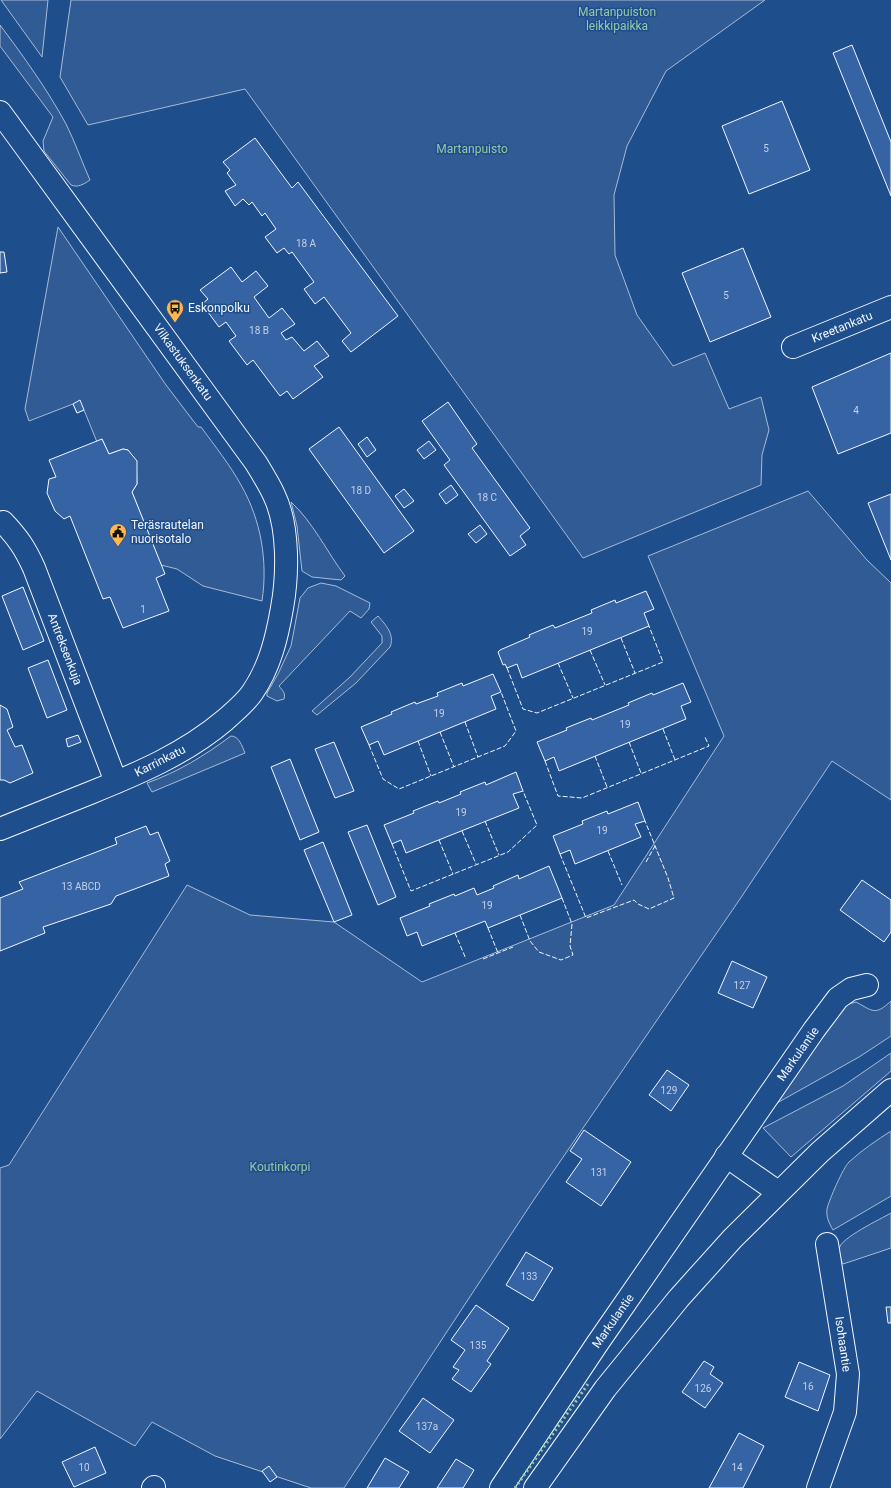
<svg xmlns="http://www.w3.org/2000/svg" width="891" height="1488" font-family="Roboto,sans-serif">
<style>
.green{fill:#305b95;stroke:#a8bbd7}
.building{fill:#3563a3;stroke:#f2f6ff}
.lines{fill:none;stroke-linecap:round;stroke-linejoin:round}
.street-casing{stroke:#f2f6ff;stroke-width:24}
.secondary-casing{stroke:#f2f6ff;stroke-width:24}
.street{stroke:#1f4e8c;stroke-width:22}
.secondary{stroke:#1f4e8c;stroke-width:22}
.hedge{stroke:#97c8a6;stroke-width:3;stroke-dasharray:2 3;stroke-linecap:butt}
.fence{stroke:#f2f6ff;stroke-width:1;stroke-dasharray:5 2;stroke-linecap:butt}
.labels{text-anchor:middle;stroke-width:3;stroke-linejoin:round;paint-order:stroke}
.number-label{font-size:10px;fill:#c3d1e8}
.park-label{font-size:12px;fill:#97c8a6;stroke:#1f4e8c}
.poi-label{font-size:12px;fill:#f2f6ff;stroke:#1f4e8c;text-anchor:start}
.street-label{font-size:12px;fill:#f2f6ff;stroke:#1f4e8c}
</style>
<rect width="100%" height="100%" fill="#1f4e8c"/>
<!-- green -->
<g class="green">
<path d="M 1,0 L 48,0 L 42,57 Z"/>
<path d="M 71,0 L 765,0 L 666,71 L 627,146 L 614,195 L 615,255 L 637,315 L 673,366 L 705,353 L 729,409 L 761,397 L 769,430 L 762,455 L 761,485 L 583,558 L 245,89 L 88,125 L 60,77 Z"/>
<path d="M 0,25 C 24,57 47,89 66,124 C 75,142 82,162 90,180 C 84,184 78,188 71,185 L 44,151 L 43,141 L 53,117 L 0,46 Z"/>
<path d="M 58,227 L 166,385 L 198,427 L 201,427 C 215,446 230,465 241,485 C 261,520 268,561 262,601 L 203,586 L 177,569 L 161,565 L 132,492 L 137,484 L 136,461 L 128,450 L 123,449 L 109,454 L 102,439 L 97,442 L 84,410 L 77,413 L 73,404 L 29,421 L 25,409 Z"/>
<path d="M 808,491 L 867,560 L 891,583 L 891,800 L 832,761 L 740,899 L 533,1201 L 344,1488 L 311,1488 L 215,1456 L 152,1422 L 135,1446 L 37,1391 L 0,1439 L 0,1168 L 9,1165 L 187,885 L 250,915 L 334,922 L 422,982 L 614,905 L 724,736 L 648,556 Z"/>
<path d="M 291,502 C 313,522 327,552 345,576 L 341,580 L 312,577 L 302,571 L 297,526 Z"/>
<path d="M 321,583 L 336,586 L 370,603 L 369,609 L 361,618 L 350,611 L 279,686 C 282,690 286,693 284,699 L 277,701 L 267,696 L 267,693 L 278,674 L 291,646 L 300,598 L 308,588 Z"/>
<path d="M 378,616 C 386,625 395,635 390,647 L 356,683 L 317,715 L 312,711 L 350,677 L 382,643 L 382,636 L 371,622 Z"/>
<path d="M 231,736 C 239,736 242,746 245,753 L 152,792 L 147,783 C 178,772 204,756 231,736 Z"/>
<path d="M 891,1001 L 891,1036 L 859,1057 L 777,1103 L 838,1014 L 845,1005 L 856,1002 C 873,1011 875,1016 891,1001 Z"/>
<path d="M 891,1053 L 891,1071 L 791,1157 L 763,1128 L 843,1086 Z"/>
<path d="M 891,1131 L 891,1196 L 833,1230 C 829,1223 826,1217 827,1209 C 829,1200 843,1168 849,1162 C 862,1150 877,1140 891,1131 Z"/>
<path d="M 891,1213 L 891,1248 L 843,1264 C 841,1260 838,1253 839,1249 C 840,1238 881,1219 891,1213 Z"/>
</g>
<!-- building -->
<g class="building">
<path d="M 852,45 L 891,142 L 891,196 L 833,53 Z"/>
<path d="M 782,101 L 810,170 L 749,194 L 722,126 Z"/>
<path d="M 255,138 L 292,188 L 298,182 L 398,316 L 351,352 L 342,341 L 351,333 L 324,297 L 315,304 L 304,289 L 314,282 L 292,252 L 289,254 L 284,248 L 277,253 L 265,237 L 276,229 L 265,213 L 262,216 L 252,202 L 249,205 L 243,199 L 235,206 L 225,191 L 236,185 L 227,173 L 230,170 L 223,162 Z"/>
<path d="M 743,248 L 771,317 L 710,342 L 682,273 Z"/>
<path d="M 0,252 L 4,252 L 7,272 L 0,273 Z"/>
<path d="M 231,267 L 242,282 L 256,271 L 268,286 L 254,297 L 269,318 L 282,308 L 295,324 L 281,333 L 286,340 L 292,337 L 304,351 L 317,341 L 329,356 L 314,366 L 323,377 L 293,399 L 287,391 L 280,396 L 253,360 L 247,365 L 229,341 L 236,336 L 226,322 L 219,327 L 202,304 L 208,299 L 200,290 Z"/>
<path d="M 891,353 L 891,433 L 838,454 L 812,387 Z"/>
<path d="M 80,400 L 84,410 L 77,413 L 73,404 Z"/>
<path d="M 448,402 L 477,444 L 472,448 L 530,528 L 520,536 L 526,545 L 510,556 L 444,465 L 450,460 L 422,421 Z"/>
<path d="M 339,427 L 414,531 L 384,553 L 309,449 Z"/>
<path d="M 367,437 L 376,450 L 367,457 L 358,444 Z"/>
<path d="M 102,439 L 109,454 L 123,449 L 128,450 L 137,461 L 137,484 L 132,492 L 165,574 L 156,578 L 169,611 L 123,628 L 110,597 L 103,599 L 70,516 L 64,519 L 55,511 L 47,493 L 49,479 L 56,477 L 49,460 Z"/>
<path d="M 429,441 L 436,450 L 424,459 L 417,450 Z"/>
<path d="M 451,485 L 458,495 L 446,504 L 439,494 Z"/>
<path d="M 404,489 L 414,501 L 404,508 L 395,496 Z"/>
<path d="M 891,494 L 891,560 L 868,503 Z"/>
<path d="M 480,525 L 487,534 L 476,543 L 468,534 Z"/>
<path d="M 23,587 L 44,641 L 23,650 L 2,596 Z"/>
<path d="M 646,591 L 654,609 L 644,613 L 649,626 L 522,678 L 517,664 L 507,668 L 505,664 L 503,665 L 498,652 L 500,650 L 530,637 L 529,635 L 553,625 L 555,628 L 592,613 L 591,610 L 615,600 L 616,603 Z"/>
<path d="M 48,660 L 67,710 L 47,718 L 28,668 Z"/>
<path d="M 493,674 L 501,692 L 491,696 L 496,709 L 384,755 L 378,741 L 369,745 L 361,727 L 392,714 L 391,712 L 415,702 L 416,704 L 438,696 L 437,693 L 462,683 L 463,686 Z"/>
<path d="M 683,683 L 691,702 L 681,706 L 686,719 L 559,771 L 554,757 L 545,761 L 537,742 L 567,730 L 566,728 L 591,718 L 592,720 L 629,705 L 628,703 L 652,693 L 653,695 Z"/>
<path d="M 0,705 L 7,709 L 13,727 L 7,730 L 15,747 L 22,745 L 33,773 L 10,783 L 4,780 L 0,780 Z"/>
<path d="M 78,735 L 81,742 L 68,747 L 66,739 Z"/>
<path d="M 334,742 L 354,791 L 335,798 L 315,749 Z"/>
<path d="M 290,759 L 319,832 L 300,840 L 271,767 Z"/>
<path d="M 516,772 L 523,791 L 513,794 L 519,808 L 406,853 L 401,840 L 392,844 L 384,825 L 414,813 L 413,811 L 438,801 L 439,803 L 461,794 L 460,792 L 485,782 L 486,785 Z"/>
<path d="M 638,802 L 645,821 L 635,824 L 641,837 L 575,864 L 570,850 L 560,854 L 553,836 L 583,824 L 582,821 L 607,811 L 608,814 Z"/>
<path d="M 367,825 L 396,897 L 378,905 L 348,832 Z"/>
<path d="M 146,826 L 150,835 L 158,832 L 170,861 L 165,864 L 169,876 L 116,896 L 111,904 L 43,927 L 45,933 L 0,951 L 0,898 L 23,889 L 19,882 L 117,844 L 115,838 Z"/>
<path d="M 323,842 L 352,915 L 334,922 L 304,850 Z"/>
<path d="M 549,866 L 562,898 L 488,928 L 485,921 L 422,946 L 417,932 L 407,936 L 400,918 L 430,906 L 429,904 L 454,894 L 455,896 L 474,888 L 477,895 L 494,888 L 493,886 L 518,875 L 519,879 Z"/>
<path d="M 862,880 L 891,900 L 891,932 L 884,942 L 840,910 Z"/>
<path d="M 732,961 L 767,977 L 753,1008 L 718,993 Z"/>
<path d="M 667,1070 L 689,1085 L 671,1111 L 649,1095 Z"/>
<path d="M 584,1130 L 631,1162 L 601,1206 L 566,1182 L 582,1159 L 570,1151 Z"/>
<path d="M 526,1252 L 553,1268 L 533,1301 L 506,1285 Z"/>
<path d="M 476,1305 L 509,1328 L 487,1361 L 491,1364 L 471,1392 L 452,1379 L 459,1370 L 453,1367 L 465,1350 L 451,1340 Z"/>
<path d="M 886,1307 L 891,1307 L 891,1323 L 888,1323 Z"/>
<path d="M 704,1361 L 714,1367 L 710,1374 L 723,1383 L 705,1408 L 682,1392 Z"/>
<path d="M 799,1362 L 830,1375 L 818,1411 L 785,1397 Z"/>
<path d="M 423,1398 L 454,1420 L 430,1453 L 399,1431 Z"/>
<path d="M 739,1433 L 764,1446 L 743,1488 L 709,1488 Z"/>
<path d="M 95,1447 L 106,1473 L 74,1487 L 62,1462 Z"/>
<path d="M 385,1458 L 409,1472 L 399,1488 L 367,1488 Z"/>
<path d="M 456,1459 L 474,1470 L 463,1488 L 437,1488 Z"/>
<path d="M 269,1466 L 277,1477 L 270,1482 L 262,1471 Z"/>
</g>
<g class="lines">
<!-- street casing -->
<g class="street-casing">
<g id="street">
<path d="M 0,112 L 256,463 C 262,473 269,484 274,495 C 289,526 288,575 282,608 C 277,637 270,667 252,693 C 245,703 234,712 225,720 C 185,754 137,774 90,793 C 60,805 30,817 0,829"/>
<path d="M 793,347 L 891,307"/>
<path d="M 3,522 C 18,538 25,548 34,568 L 116,782"/>
<path d="M 726,1156 L 778,1192"/>
<path d="M 153,1488 L 154,1487"/>
<path d="M 501,1488 L 597,1344 L 814,1030 L 838,998 L 851,989 L 867,985"/>
<path d="M 818,1488 L 845,1412 L 848,1374 L 827,1244"/>
</g>
</g>
<!-- secondary casing -->
<g class="secondary-casing">
<path id="secondary" d="M 535,1488 L 605,1389 L 679,1298 L 733,1238 L 820,1152 L 891,1090"/>
</g>
<!-- street -->
<use href="#street" class="street"/>
<!-- secondary -->
<use href="#secondary" class="secondary"/>
<!-- hedge -->
<path class="hedge" d="M 515,1488 L 588,1384"/>
<!-- fence -->
<g class="fence">
<path d="M 621,638 L 635,673"/>
<path d="M 590,650 L 605,685"/>
<path d="M 558,663 L 573,698"/>
<path d="M 507,668 L 523,709 L 537,713 L 663,662 L 649,626"/>
<path d="M 465,722 L 478,757"/>
<path d="M 663,729 L 675,760"/>
<path d="M 440,732 L 454,767"/>
<path d="M 418,741 L 431,776"/>
<path d="M 629,742 L 641,773"/>
<path d="M 369,745 L 383,779 L 399,789 L 505,746 L 516,731 L 501,692"/>
<path d="M 595,756 L 607,787"/>
<path d="M 545,761 L 558,796 L 582,798 L 709,746 L 705,737"/>
<path d="M 485,821 L 499,855"/>
<path d="M 462,831 L 476,864"/>
<path d="M 439,840 L 453,874"/>
<path d="M 392,844 L 411,891 L 508,852 L 537,825 L 523,791"/>
<path d="M 608,851 L 622,885"/>
<path d="M 560,854 L 586,918 L 634,900 L 638,904 L 649,909 L 674,898 L 668,878 L 645,821"/>
<path d="M 646,862 L 655,846"/>
<path d="M 520,915 L 530,941 L 539,952 L 561,960 L 573,955 L 570,946 L 572,924 L 562,898"/>
<path d="M 488,928 L 498,953"/>
<path d="M 455,933 L 466,959"/>
<path d="M 483,959 L 513,947"/>
</g>
</g>
<!-- icons -->
<defs>
<g id="bus-pin" transform="scale(0.9)"><path d="M0 17L-7.5 6A9.5 9.5 0 1 1 7.5 6Z" fill="#ffb74d" stroke="#1f4e8c"/><path d="M-5-6H5V4H4V6H2V4H-2V6H-4V4H-5ZM-3.5-4V0h7V-4ZM-3.5 1.2v1.5H-2V1.2ZM2 1.2v1.5H3.5V1.2Z" fill="#111"/></g>
<g id="civic-pin" transform="scale(0.9)"><path d="M0 17L-7.5 6A9.5 9.5 0 1 1 7.5 6Z" fill="#ffb74d" stroke="#1f4e8c"/><path d="M-.6-6.5H3V-4.5H.6V-3L4-1V1h2V6H-6V1h2V-1L-.6-3ZM-1.2 2.5V6h2.4V2.5Z" fill="#111"/></g>
</defs>
<g fill-rule="evenodd">
<use href="#bus-pin" x="175" y="308"/>
<use href="#civic-pin" x="118" y="532"/>
</g>
<g class="labels">
<!-- number labels -->
<g class="number-label">
<text x="766" y="152">5</text>
<text x="306" y="247">18 A</text>
<text x="726" y="299">5</text>
<text x="259" y="334">18 B</text>
<text x="856" y="414">4</text>
<text x="361" y="494">18 D</text>
<text x="487" y="501">18 C</text>
<text x="143" y="613">1</text>
<text x="587" y="635">19</text>
<text x="439" y="717">19</text>
<text x="625" y="728">19</text>
<text x="461" y="816">19</text>
<text x="602" y="834">19</text>
<text x="81" y="890">13 ABCD</text>
<text x="487" y="909">19</text>
<text x="742" y="989">127</text>
<text x="669" y="1094">129</text>
<text x="599" y="1176">131</text>
<text x="529" y="1280">133</text>
<text x="478" y="1349">135</text>
<text x="808" y="1390">16</text>
<text x="703" y="1392">126</text>
<text x="427" y="1430">137a</text>
<text x="84" y="1471">10</text>
<text x="737" y="1471">14</text>
</g>
<!-- park labels -->
<g class="park-label">
<text x="617" y="16">Martanpuiston<tspan x="617" dy="14">leikkipaikka</tspan></text>
<text x="472" y="153">Martanpuisto</text>
<text x="280" y="1171">Koutinkorpi</text>
</g>
<!-- poi labels -->
<g class="poi-label">
<text x="188" y="312">Eskonpolku</text>
<text x="131" y="529">Teräsrautelan<tspan x="131" dy="14">nuorisotalo</tspan></text>
</g>
<!-- street labels -->
<g class="street-label">
<text transform="translate(842 327) rotate(-22)" y="4">Kreetankatu</text>
<text transform="translate(183 362) rotate(54)" y="4">Vilkastuksenkatu</text>
<text transform="translate(65 649) rotate(69)" y="4">Antreksenkuja</text>
<text transform="translate(160 761) rotate(-27)" y="4">Karrinkatu</text>
<text transform="translate(798 1054) rotate(-55)" y="4">Markulantie</text>
<text transform="translate(613 1321) rotate(-55)" y="4">Markulantie</text>
<text transform="translate(843 1344) rotate(82)" y="4">Isohaantie</text>
</g>
</g>
</svg>
